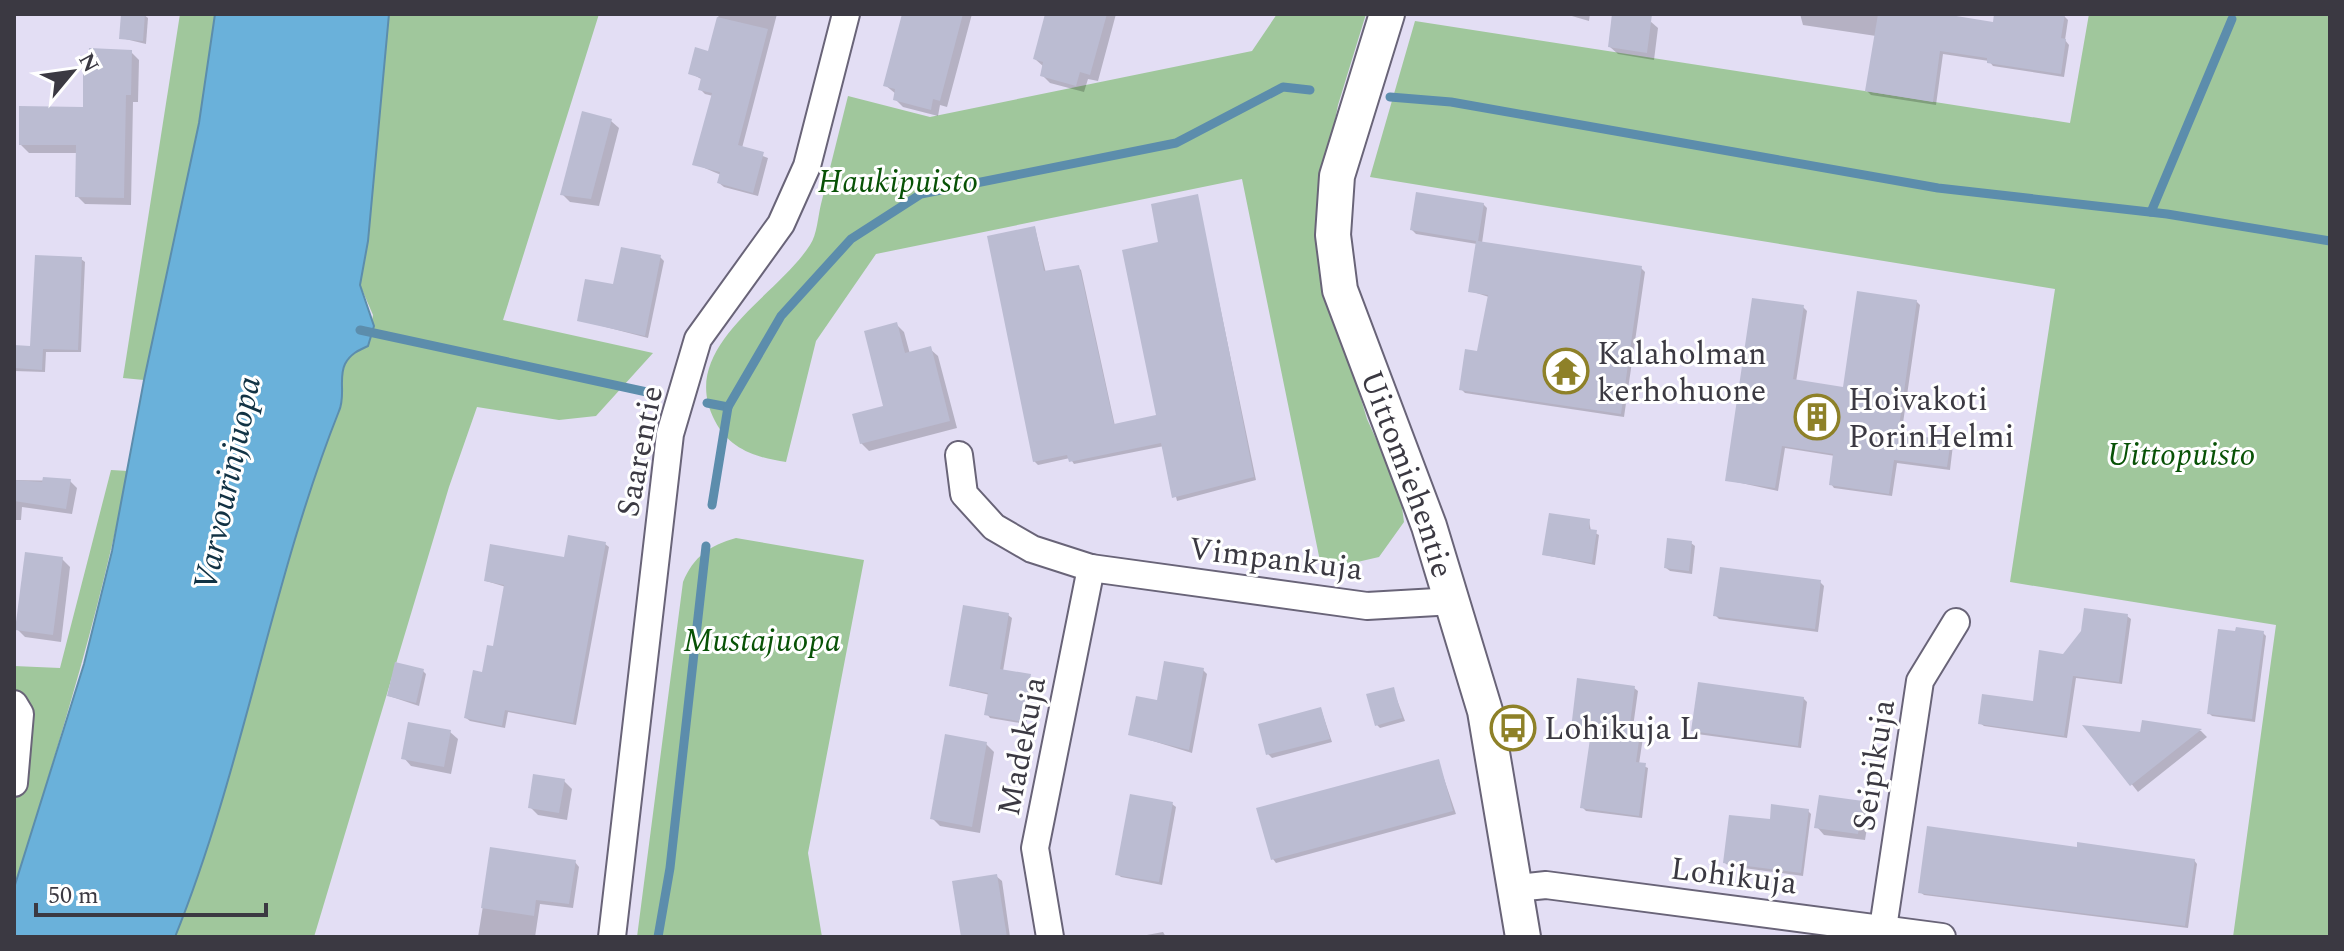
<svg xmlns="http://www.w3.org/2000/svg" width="2344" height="951" font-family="Spectral,serif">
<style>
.green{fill:#a0c79c}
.water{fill:#6ab1da;stroke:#5c8dac;stroke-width:2}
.shadow{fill:#0003}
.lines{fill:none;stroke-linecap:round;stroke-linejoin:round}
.stream{stroke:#5c8dac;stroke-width:9}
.building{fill:#bbbcd2}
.minor-casing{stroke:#696478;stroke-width:30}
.tertiary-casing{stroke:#696478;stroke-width:38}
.minor{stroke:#fff;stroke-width:26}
.tertiary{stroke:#fff;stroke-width:34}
.labels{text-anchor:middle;stroke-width:6;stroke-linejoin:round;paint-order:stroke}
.park-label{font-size:32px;font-style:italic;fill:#085206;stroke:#fff}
.poi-label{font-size:32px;fill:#3b3942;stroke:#fff;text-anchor:start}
.street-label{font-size:32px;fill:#3b3942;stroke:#fff}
.water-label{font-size:34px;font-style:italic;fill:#113244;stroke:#fff}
</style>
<rect width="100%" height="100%" fill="#e3def4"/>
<!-- green -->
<g class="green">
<path d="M 180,14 L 215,14 L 199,123 L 144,380 L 123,378 Z"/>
<path d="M 389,14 L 599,14 L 503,320 L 653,353 L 596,416 L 559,420 L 477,407 L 449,487 L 314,937 L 175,937 C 244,766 271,582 339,411 C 346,396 338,378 345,364 C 350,354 359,350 368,346 L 373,315 L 360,285 L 368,241 Z"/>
<path d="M 1277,14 L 1366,14 L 1338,105 L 1320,197 L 1327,285 L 1367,419 L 1400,492 L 1404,522 L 1379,557 L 1353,563 L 1320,561 L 1242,179 L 876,254 L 816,341 L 786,462 C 757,458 729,449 715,421 C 676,347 776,298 810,245 C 817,235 818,216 821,204 C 830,168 839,132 848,96 L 930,117 L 1252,51 Z"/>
<path d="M 2089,14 L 2330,14 L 2330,937 L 2233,937 L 2276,625 L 2010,582 L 2055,289 L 1370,177 L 1415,21 L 2070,123 Z"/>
<path d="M 111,470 L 128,471 C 100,613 57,750 14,888 L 14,666 L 60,668 Z"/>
<path d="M 736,538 L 864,560 L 808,853 L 822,937 L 637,937 L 683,582 C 694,556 709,546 736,538 Z"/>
</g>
<!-- water -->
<path class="water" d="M 215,14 L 389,14 L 368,241 L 360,285 L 374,326 L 368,346 C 359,350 350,354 345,364 C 338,378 346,396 339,411 C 271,582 244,766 175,937 L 14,937 L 14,888 L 84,664 L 112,551 L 144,380 L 199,123 Z"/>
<!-- shadow -->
<g class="shadow">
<path d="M 123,14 L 144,15 L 148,18 L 146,44 L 121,38 Z"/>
<path d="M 719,14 L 777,14 L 742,148 L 768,158 L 758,196 L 724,187 L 719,183 L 721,175 L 695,164 L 713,96 L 705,94 L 700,89 L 703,80 L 690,73 L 709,53 Z"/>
<path d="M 905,14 L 972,14 L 947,107 L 940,105 L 938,116 L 903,107 L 895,99 L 896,94 L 885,85 Z"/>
<path d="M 1047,14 L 1116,14 L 1098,81 L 1088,79 L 1084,92 L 1050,83 L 1042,75 L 1044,67 L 1035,59 Z"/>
<path d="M 1565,14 L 1590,14 L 1589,21 Z"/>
<path d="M 1800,14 L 1931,14 L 1994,24 L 1996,14 L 2064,16 L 2068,20 L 2065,40 L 2069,45 L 2064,77 L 1993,66 L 1989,61 L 1943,54 L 1936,105 L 1871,95 L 1867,91 L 1876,36 L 1803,25 Z"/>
<path d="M 1650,21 L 1658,28 L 1654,60 L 1618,54 L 1610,47 Z"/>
<path d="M 131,52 L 139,60 L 138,102 L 133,102 L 131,205 L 85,204 L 77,196 L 78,153 L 29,153 L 21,145 L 85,109 Z"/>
<path d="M 611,121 L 619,128 L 599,206 L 570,202 L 562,194 Z"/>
<path d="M 1197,196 L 1256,480 L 1177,501 L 1164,446 L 1074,464 L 1070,458 L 1038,465 L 1034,461 L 1035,228 L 1046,273 L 1078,267 L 1081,270 L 1115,426 L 1159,417 L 1160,244 Z"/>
<path d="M 1483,204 L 1487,208 L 1482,243 L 1641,268 L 1645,272 L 1624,417 L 1465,393 L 1461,389 L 1479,354 L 1489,297 L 1470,291 L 1477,244 L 1416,234 L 1412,230 Z"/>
<path d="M 660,257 L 664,261 L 648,338 L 579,320 L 614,286 Z"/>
<path d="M 81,259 L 85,262 L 81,352 L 46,352 L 45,372 L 14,371 L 14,347 L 32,348 Z"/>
<path d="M 1916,301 L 1920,305 L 1901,437 L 1950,442 L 1953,445 L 1950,470 L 1897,463 L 1892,496 L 1834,488 L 1831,484 L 1835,456 L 1785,448 L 1778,491 L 1727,480 L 1803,307 L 1807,311 L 1796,382 L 1845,389 Z"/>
<path d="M 897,325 L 904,332 L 910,354 L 930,349 L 938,356 L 957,428 L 869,451 L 861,443 L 886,407 Z"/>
<path d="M 14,480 L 70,481 L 77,488 L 72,514 L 22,507 L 21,520 L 14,520 Z"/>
<path d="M 1589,521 L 1591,531 L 1599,535 L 1595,565 L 1545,555 Z"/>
<path d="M 1691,543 L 1695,546 L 1692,574 L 1670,571 L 1666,568 Z"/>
<path d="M 605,544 L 609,547 L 576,725 L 508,712 L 505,728 L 470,721 L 466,718 L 494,648 L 506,587 L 486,581 L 566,559 Z"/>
<path d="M 62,559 L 70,567 L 61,642 L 25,637 L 17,629 Z"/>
<path d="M 1820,582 L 1824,586 L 1818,632 L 1719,619 L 1715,615 Z"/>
<path d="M 1008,615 L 1012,618 L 1003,671 L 1034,679 L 1026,724 L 990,718 L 987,714 L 990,695 L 951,686 Z"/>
<path d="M 2127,616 L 2131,619 L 2122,684 L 2076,678 L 2067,738 L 1984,726 L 1980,723 L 2034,704 L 2064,656 Z"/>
<path d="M 2263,633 L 2266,636 L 2255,722 L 2212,716 L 2209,713 Z"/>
<path d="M 1203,670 L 1207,674 L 1192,753 L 1130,734 Z"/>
<path d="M 423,671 L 426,674 L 419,706 L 389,696 Z"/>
<path d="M 1634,688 L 1638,691 L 1633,727 L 1644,731 L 1639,764 L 1648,768 L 1642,818 L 1586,811 L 1582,807 L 1592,734 L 1573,729 Z"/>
<path d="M 1393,689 L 1405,721 L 1380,728 L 1377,725 Z"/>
<path d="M 1803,698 L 1807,702 L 1801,748 L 1697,734 L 1693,730 Z"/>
<path d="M 1321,709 L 1332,742 L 1272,758 L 1268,754 Z"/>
<path d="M 2143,722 L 2201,731 L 2207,737 L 2138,792 L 2086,727 L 2142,734 Z"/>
<path d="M 450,732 L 458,739 L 451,774 L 411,766 L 404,758 Z"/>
<path d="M 986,744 L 994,752 L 980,833 L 940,826 L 932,818 Z"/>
<path d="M 1438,761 L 1456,814 L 1276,863 L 1273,859 Z"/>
<path d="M 564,781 L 572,789 L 567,820 L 538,815 L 530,807 Z"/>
<path d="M 1862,803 L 1870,810 L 1865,840 L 1824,835 L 1817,827 Z"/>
<path d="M 1172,804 L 1176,807 L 1162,885 L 1121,877 L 1117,874 Z"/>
<path d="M 1808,811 L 1811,814 L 1803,876 L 1729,866 L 1725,863 L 1771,822 Z"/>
<path d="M 492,849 L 575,862 L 579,867 L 573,908 L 540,904 L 535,937 L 478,937 Z"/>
<path d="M 2194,860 L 2197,864 L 2188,928 L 1924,895 L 1920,892 Z"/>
<path d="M 996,876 L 1002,881 L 1010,937 L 963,937 Z"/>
<path d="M 1163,932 L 1166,937 L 1136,937 Z"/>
</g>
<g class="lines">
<!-- stream -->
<g class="stream">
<path d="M 1390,97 L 1451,102 L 1938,188 L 2167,214 L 2330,241"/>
<path d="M 2151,212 L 2232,19"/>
<path d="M 360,330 L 656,394"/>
<path d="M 707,403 L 728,407 L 781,316 L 851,239 L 921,194 L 1176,143 L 1283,87 L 1310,90"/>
<path d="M 712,505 L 728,407"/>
<path d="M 658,937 L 670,868 L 706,546"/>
</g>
</g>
<!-- building -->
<g class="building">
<path d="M 121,14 L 145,14 L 143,41 L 119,39 Z"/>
<path d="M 902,14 L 963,14 L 940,101 L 933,99 L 931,110 L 893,100 L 895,89 L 883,86 Z"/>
<path d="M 1045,14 L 1107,14 L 1090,75 L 1080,72 L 1076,86 L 1040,76 L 1043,62 L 1033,59 Z"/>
<path d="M 1612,14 L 1652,14 L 1647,53 L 1608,47 Z"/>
<path d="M 1878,14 L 1944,14 L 1993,22 L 1994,14 L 2065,14 L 2061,38 L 2066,39 L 2061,74 L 1987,63 L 1987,58 L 1940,51 L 1933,102 L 1865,91 Z"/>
<path d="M 717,17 L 768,29 L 738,145 L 764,152 L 753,193 L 717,183 L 720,172 L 692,165 L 712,93 L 698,90 L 701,78 L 688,74 L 695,47 L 708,51 Z"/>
<path d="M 89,48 L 132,50 L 131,95 L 126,95 L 124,198 L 75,197 L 76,145 L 19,145 L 19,106 L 83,107 L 83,74 L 88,74 Z"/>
<path d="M 582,111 L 612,119 L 591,199 L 560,195 Z"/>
<path d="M 1416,192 L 1484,203 L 1478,241 L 1642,266 L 1621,414 L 1459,390 L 1465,349 L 1477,351 L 1488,295 L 1468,292 L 1476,241 L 1410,230 Z"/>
<path d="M 1198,194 L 1254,477 L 1172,498 L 1161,443 L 1069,462 L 1067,455 L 1033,462 L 987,236 L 1035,226 L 1044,271 L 1079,265 L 1114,424 L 1156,415 L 1122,250 L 1158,242 L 1151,204 Z"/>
<path d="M 621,247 L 661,255 L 645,336 L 577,321 L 585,279 L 613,284 Z"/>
<path d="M 35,255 L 82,257 L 78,350 L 43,349 L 42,370 L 14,368 L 14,345 L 30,346 Z"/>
<path d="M 1857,291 L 1917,300 L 1898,434 L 1951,440 L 1947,467 L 1894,460 L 1889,494 L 1829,485 L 1833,454 L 1782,446 L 1775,488 L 1725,481 L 1752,298 L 1804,305 L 1793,379 L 1843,387 Z"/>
<path d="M 897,322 L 905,353 L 931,346 L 950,421 L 860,444 L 852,414 L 883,406 L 864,331 Z"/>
<path d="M 43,477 L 71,479 L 66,509 L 14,501 L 14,480 L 42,482 Z"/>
<path d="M 1549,513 L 1590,519 L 1589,529 L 1597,530 L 1592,563 L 1542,555 Z"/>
<path d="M 568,535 L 606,542 L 573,723 L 505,710 L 502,726 L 464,718 L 473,670 L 482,672 L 487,645 L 493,646 L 504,585 L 484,581 L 490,544 L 564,557 Z"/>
<path d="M 1667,538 L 1692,541 L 1689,571 L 1664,568 Z"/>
<path d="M 25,552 L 63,557 L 53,635 L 15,630 Z"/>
<path d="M 1720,567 L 1821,580 L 1815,629 L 1713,616 Z"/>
<path d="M 963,605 L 1009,613 L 1000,669 L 1031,674 L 1023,722 L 984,715 L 988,693 L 949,686 Z"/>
<path d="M 2084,608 L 2128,614 L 2119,682 L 2073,676 L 2064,736 L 1978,724 L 1982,694 L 2033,701 L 2039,650 L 2063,654 L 2081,631 Z"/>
<path d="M 2236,627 L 2264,631 L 2252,719 L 2207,714 L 2218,629 L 2235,631 Z"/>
<path d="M 1164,661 L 1204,668 L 1189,750 L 1128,735 L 1136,696 L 1157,700 Z"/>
<path d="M 395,662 L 424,669 L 416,703 L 387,696 Z"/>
<path d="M 1577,678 L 1635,686 L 1630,724 L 1641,726 L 1636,762 L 1646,763 L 1639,816 L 1580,808 L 1591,732 L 1571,729 Z"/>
<path d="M 1698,682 L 1804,697 L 1798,746 L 1691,731 Z"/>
<path d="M 1394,687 L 1402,718 L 1375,726 L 1366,694 Z"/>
<path d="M 1321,707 L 1330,739 L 1266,755 L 1258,724 Z"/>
<path d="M 2142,720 L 2202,729 L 2130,786 L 2082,725 L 2140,732 Z"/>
<path d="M 408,722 L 451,730 L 444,767 L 401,759 Z"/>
<path d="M 945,734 L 987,742 L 972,827 L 930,819 Z"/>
<path d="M 1439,759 L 1453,811 L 1271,860 L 1256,808 Z"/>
<path d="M 533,774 L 565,779 L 559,813 L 528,808 Z"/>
<path d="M 1130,794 L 1173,802 L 1159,882 L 1115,875 Z"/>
<path d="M 1819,795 L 1863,801 L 1858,834 L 1814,828 Z"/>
<path d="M 1771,804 L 1809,809 L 1801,873 L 1723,863 L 1729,815 L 1770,819 Z"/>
<path d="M 1927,826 L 2077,847 L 2077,842 L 2195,859 L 2185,926 L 1918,893 Z"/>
<path d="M 490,847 L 576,860 L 569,904 L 536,900 L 534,916 L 481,908 Z"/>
<path d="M 997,874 L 1007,937 L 961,937 L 952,881 Z"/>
</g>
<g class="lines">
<!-- minor casing -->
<g class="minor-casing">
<g id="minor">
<path d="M 959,455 L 964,494 L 994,527 L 1032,549 L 1091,568 L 1367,606 L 1454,601"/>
<path d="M 14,704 L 20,714 L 14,783"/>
<path d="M 1517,888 L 1546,885 L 1942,937"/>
<path d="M 1883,928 L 1920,681 L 1956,622"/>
<path d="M 612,937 L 670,434 L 698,339 L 781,224 L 807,166 L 846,14"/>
<path d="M 1050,937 L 1035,848 L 1091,568"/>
</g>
</g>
<!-- tertiary casing -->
<g class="tertiary-casing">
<g id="tertiary">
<path id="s1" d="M 1387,14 L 1337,176 L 1333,235 L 1340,290 L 1429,526 L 1485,711 L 1523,937"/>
</g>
</g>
<!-- minor -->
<use href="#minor" class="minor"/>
<!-- tertiary -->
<use href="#tertiary" class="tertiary"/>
</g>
<!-- icons -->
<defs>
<g id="temple-ring" transform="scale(2.3)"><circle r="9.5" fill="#fff" stroke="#8e8128" stroke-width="1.5"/><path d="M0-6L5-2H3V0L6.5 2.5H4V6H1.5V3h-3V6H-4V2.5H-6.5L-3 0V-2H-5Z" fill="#8e8128"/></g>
<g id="building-ring" transform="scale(2.3)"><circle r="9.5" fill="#fff" stroke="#8e8128" stroke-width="1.5"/><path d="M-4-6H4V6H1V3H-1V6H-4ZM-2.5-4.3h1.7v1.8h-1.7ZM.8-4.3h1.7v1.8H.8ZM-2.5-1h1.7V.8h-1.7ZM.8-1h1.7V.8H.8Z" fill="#8e8128"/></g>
<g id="bus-ring" transform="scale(2.3)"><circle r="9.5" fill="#fff" stroke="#8e8128" stroke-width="1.5"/><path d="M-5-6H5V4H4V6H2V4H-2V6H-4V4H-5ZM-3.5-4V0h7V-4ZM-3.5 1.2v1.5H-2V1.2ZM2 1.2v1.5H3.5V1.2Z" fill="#8e8128"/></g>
</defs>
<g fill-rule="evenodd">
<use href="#temple-ring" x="1566" y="371"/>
<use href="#building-ring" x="1817" y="417"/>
<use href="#bus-ring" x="1513" y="728"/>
</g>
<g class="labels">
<!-- park labels -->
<g class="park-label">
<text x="898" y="192">Haukipuisto</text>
<text x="2181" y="465">Uittopuisto</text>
<text x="762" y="651">Mustajuopa</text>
</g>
<!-- poi labels -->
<g class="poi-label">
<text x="1597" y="364">Kalaholman<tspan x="1597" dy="37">kerhohuone</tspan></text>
<text x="1848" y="410">Hoivakoti<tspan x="1848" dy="37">PorinHelmi</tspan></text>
<text x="1544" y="739">Lohikuja L</text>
</g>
<!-- street labels -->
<g class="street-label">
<text transform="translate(639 451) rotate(-79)" y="11">Saarentie</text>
<text dy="11" stroke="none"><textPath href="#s1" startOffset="480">Uittomiehentie</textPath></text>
<text transform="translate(1276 558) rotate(7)" y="11">Vimpankuja</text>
<text transform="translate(1021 746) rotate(-79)" y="11">Madekuja</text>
<text transform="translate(1873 765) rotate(-81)" y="11">Seipikuja</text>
<text transform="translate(1734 875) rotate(7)" y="11">Lohikuja</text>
</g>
<!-- water labels -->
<g class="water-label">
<text transform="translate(226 483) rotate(-78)" y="12">Varvourinjuopa</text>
</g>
</g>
<!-- border -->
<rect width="2344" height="951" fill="none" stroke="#3b3942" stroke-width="32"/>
<!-- north arrow -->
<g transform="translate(72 72) rotate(61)" stroke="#ffffff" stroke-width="6" paint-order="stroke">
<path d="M0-6L14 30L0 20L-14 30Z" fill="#3b3942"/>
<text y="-12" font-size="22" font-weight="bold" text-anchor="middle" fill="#3b3942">N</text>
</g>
<!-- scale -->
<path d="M36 903v12h230v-12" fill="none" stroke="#3b3942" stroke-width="4"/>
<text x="48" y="903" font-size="24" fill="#3b3942" stroke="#ffffff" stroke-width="6" paint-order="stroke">50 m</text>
</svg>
